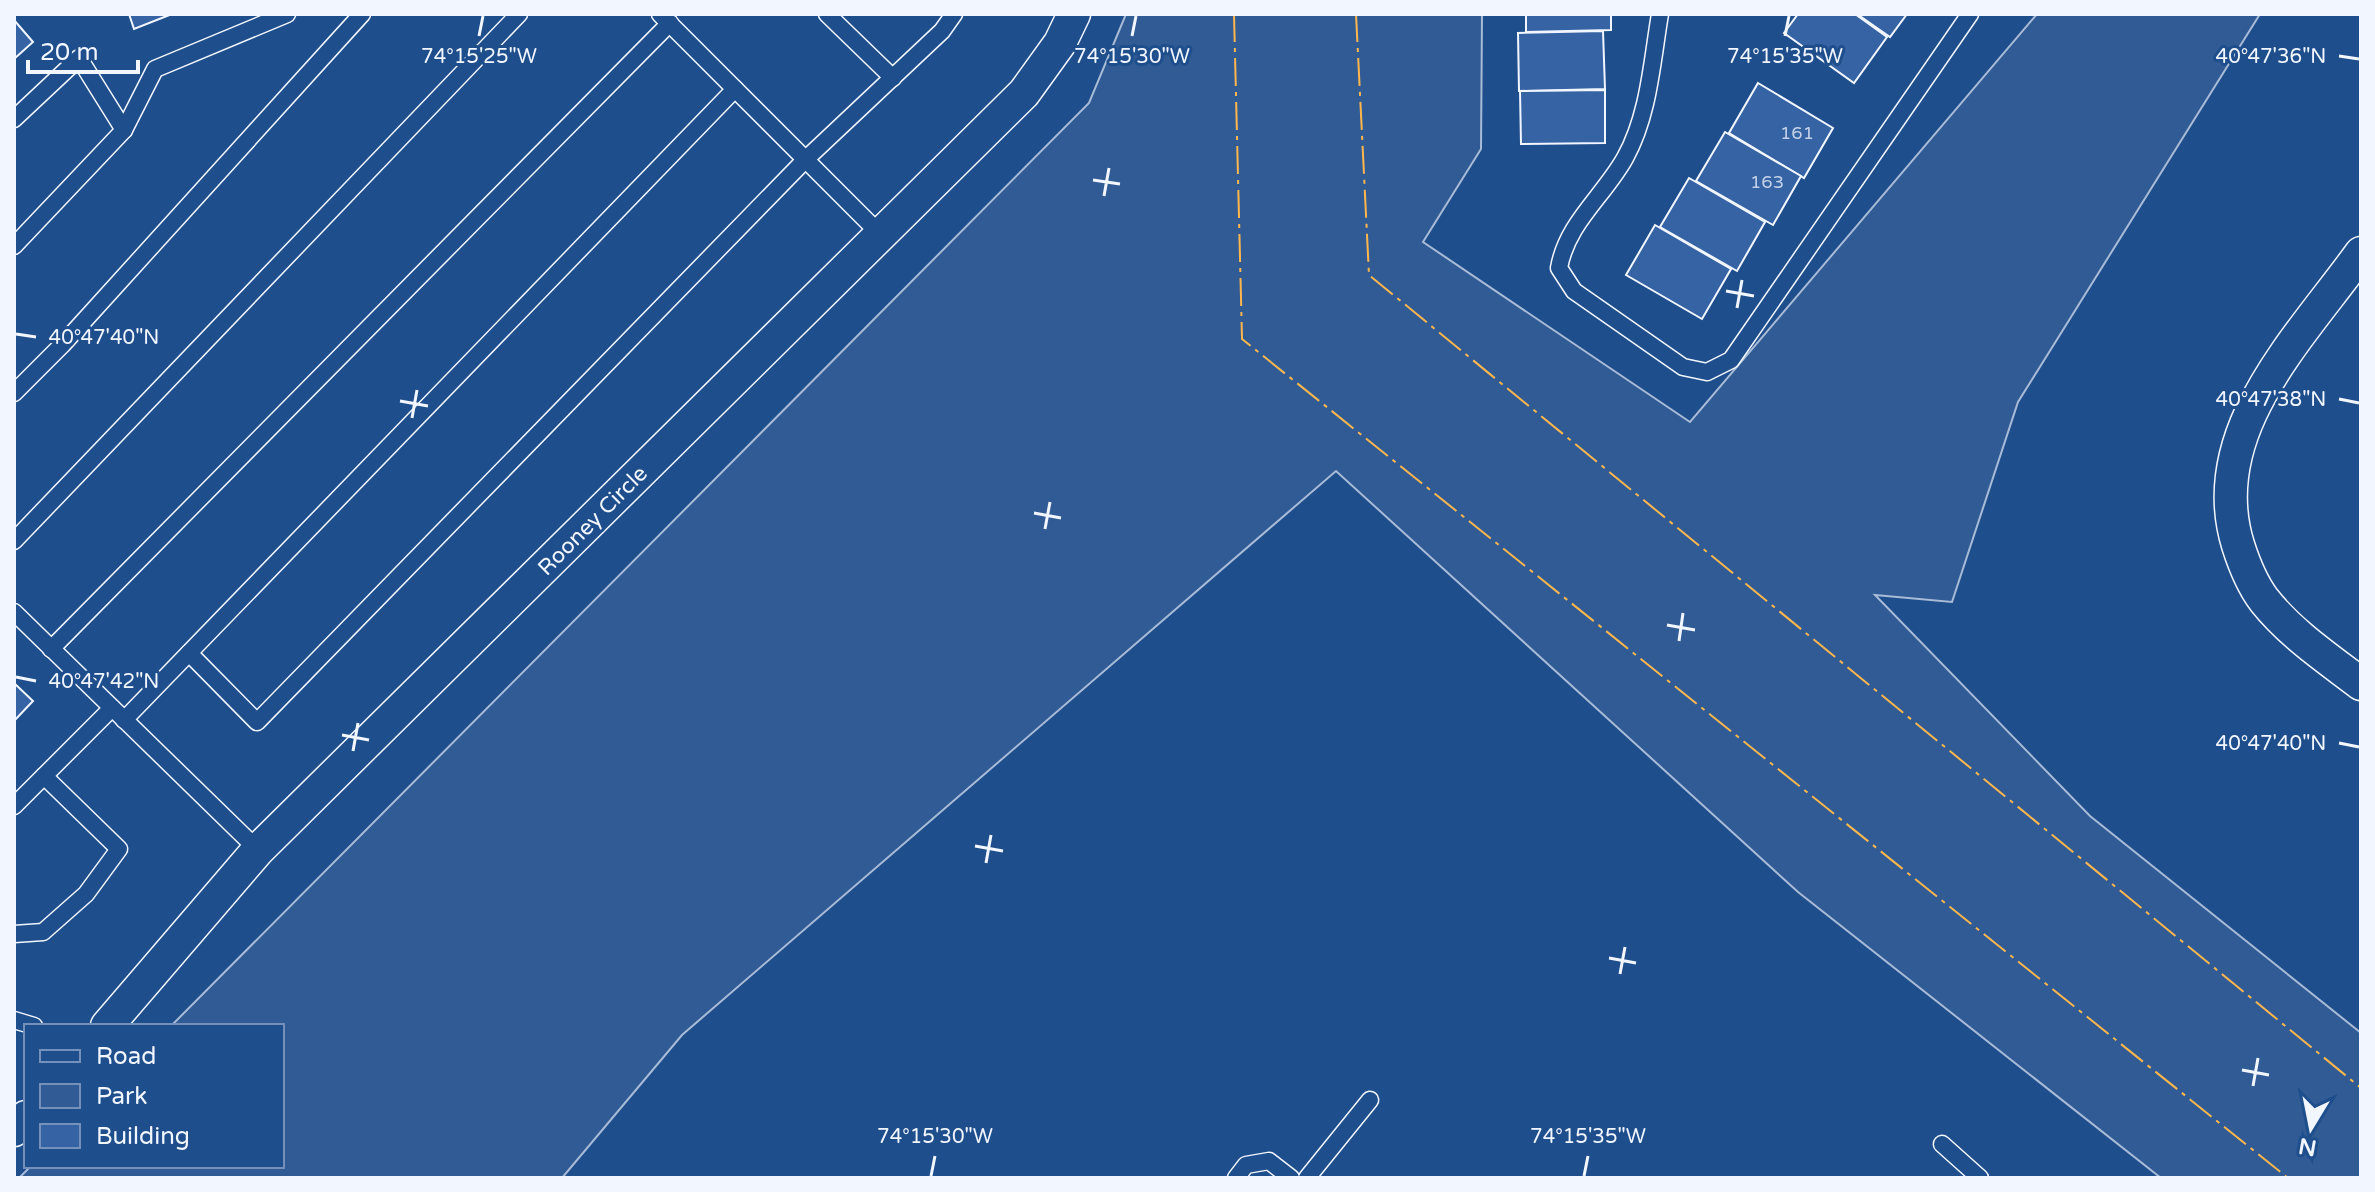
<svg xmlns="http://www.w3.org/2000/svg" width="2375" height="1192" font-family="'Varela Round',sans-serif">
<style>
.green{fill:#305b95;stroke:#a8bbd7;stroke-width:2}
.building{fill:#3563a3;stroke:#f2f6ff;stroke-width:2}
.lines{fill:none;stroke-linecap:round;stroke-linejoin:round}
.lane-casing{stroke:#f2f6ff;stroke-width:19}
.street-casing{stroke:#f2f6ff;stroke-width:35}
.lane{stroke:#1f4e8c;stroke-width:16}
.street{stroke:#1f4e8c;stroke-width:32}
.power{stroke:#ffb74d;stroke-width:2;stroke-dasharray:28 6 4 6;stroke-linecap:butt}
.ticks{fill:none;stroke:#f2f6ff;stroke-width:3}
.labels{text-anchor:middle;stroke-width:6;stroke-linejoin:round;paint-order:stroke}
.number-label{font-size:18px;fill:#c3d1e8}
.street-label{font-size:22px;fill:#f2f6ff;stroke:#1f4e8c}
.ticks-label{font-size:20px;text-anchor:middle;fill:#f2f6ff;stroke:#1f4e8c;stroke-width:6;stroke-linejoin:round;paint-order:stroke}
</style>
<rect width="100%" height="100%" fill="#1f4e8c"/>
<!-- green -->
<path class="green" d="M 1126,14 L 1482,14 L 1481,149 L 1423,242 L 1690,422 L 2037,14 L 2260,14 L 2018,402 L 1952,602 L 1875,595 L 2090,816 L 2361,1033 L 2361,1178 L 2161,1178 L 1798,892 L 1336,471 L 682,1035 L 562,1178 L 19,1178 L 31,1166 L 282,1166 L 282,1026 L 171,1026 L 1089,103 Z"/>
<!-- building -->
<g class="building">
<path d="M 129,14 L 172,14 L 134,29 Z"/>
<path d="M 1526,14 L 1611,14 L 1611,30 L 1526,32 Z"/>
<path d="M 1798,14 L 1855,14 L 1887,37 L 1854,83 L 1784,33 Z"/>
<path d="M 1857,14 L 1907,14 L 1890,37 Z"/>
<path d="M 14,20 L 33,42 L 14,59 Z"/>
<path d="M 1603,31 L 1605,89 L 1519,91 L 1518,33 Z"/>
<path d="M 1758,83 L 1833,128 L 1804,178 L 1729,133 Z"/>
<path d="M 1605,90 L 1605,143 L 1521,144 L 1520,91 Z"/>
<path d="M 1725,132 L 1801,176 L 1773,225 L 1696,181 Z"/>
<path d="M 1689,178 L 1765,222 L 1737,271 L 1660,227 Z"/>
<path d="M 1655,225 L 1731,269 L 1702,319 L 1626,275 Z"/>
<path d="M 14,683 L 33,701 L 14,721 Z"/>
</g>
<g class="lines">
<!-- lane casing -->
<g class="lane-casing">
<g id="lane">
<path d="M 660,14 L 881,235"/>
<path d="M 827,14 L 893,78"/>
<path d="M 1660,14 C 1652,61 1649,115 1625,158 C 1603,197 1567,223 1559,268 L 1574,291 L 1683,367 L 1707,372 L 1731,360 L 1970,14"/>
<path d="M 14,119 L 79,58 L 124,130"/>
<path d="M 14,246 L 124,130 L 155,69 L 287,14"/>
<path d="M 14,393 L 63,344 L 362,14"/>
<path d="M 14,541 L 519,14"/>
<path d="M 14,612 L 258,850"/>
<path d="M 51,649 L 670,23"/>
<path d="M 189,653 L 257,722 L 806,159 L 942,31 L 954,14"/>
<path d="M 124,720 L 735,89"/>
<path d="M 14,806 L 112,708"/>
<path d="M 14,934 L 43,932 L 86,894 L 119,849 L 44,776"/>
<path d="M 14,1020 L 34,1026"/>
<path d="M 1942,1144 L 1980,1178"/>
<path d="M 1236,1178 L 1246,1165 L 1269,1161 L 1291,1178"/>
<path d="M 1307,1178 L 1370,1100"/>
</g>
</g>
<!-- street casing -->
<g class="street-casing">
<g id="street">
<path d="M 2361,253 C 2300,338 2203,432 2238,545 C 2244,564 2252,584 2264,600 C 2291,634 2327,658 2361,684"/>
<path d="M 107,1026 L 258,850 L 1024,93 L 1060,43 L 1074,14"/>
<path d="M 14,1130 L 26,1117"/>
</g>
</g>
<!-- lane -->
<use href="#lane" class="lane"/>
<!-- street -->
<use href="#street" class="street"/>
<!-- power -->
<g class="power">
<path d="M 1234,14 L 1242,339 L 2288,1178"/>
<path d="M 1356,14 L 1369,275 L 2361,1088"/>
</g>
</g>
<!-- ticks -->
<path class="ticks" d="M 479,36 L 483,16M 1132,36 L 1136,16M 1785,36 L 1789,16M 2339,56 L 2359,59M 1093,180 L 1120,184M 1104,196 L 1109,168M 1726,291 L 1754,296M 1737,308 L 1742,280M 16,334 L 36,337M 2339,399 L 2359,403M 400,401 L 428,406M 412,418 L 417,390M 1034,513 L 1061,518M 1045,529 L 1050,502M 1667,625 L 1695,630M 1679,641 L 1683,613M 16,677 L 36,681M 342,735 L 369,740M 2339,743 L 2359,747M 353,751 L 358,723M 975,846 L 1003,851M 986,863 L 991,835M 1609,958 L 1636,963M 1620,974 L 1625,947M 2242,1070 L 2269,1075M 2253,1086 L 2258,1058M 931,1176 L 935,1156M 1584,1176 L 1588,1156"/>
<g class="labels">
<!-- number labels -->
<g class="number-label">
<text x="1797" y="139">161</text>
<text x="1767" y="188">163</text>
</g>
<!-- street labels -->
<g class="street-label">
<text transform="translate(592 520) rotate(-45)" y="8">Rooney Circle</text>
</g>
</g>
<g class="ticks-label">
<text x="2271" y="63">40°47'36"N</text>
<text x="479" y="63">74°15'25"W</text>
<text x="1132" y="63">74°15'30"W</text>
<text x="1785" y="63">74°15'35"W</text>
<text x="104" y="344">40°47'40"N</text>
<text x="2271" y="406">40°47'38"N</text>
<text x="104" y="688">40°47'42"N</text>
<text x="2271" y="750">40°47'40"N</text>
<text x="935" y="1143">74°15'30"W</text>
<text x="1588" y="1143">74°15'35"W</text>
</g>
<!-- border -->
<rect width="2375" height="1192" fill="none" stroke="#f2f6ff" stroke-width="32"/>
<!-- legend -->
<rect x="24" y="1024" width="260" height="144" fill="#1f4e8c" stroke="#7391ba" stroke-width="2"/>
<rect x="40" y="1050" width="40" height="12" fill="#1f4e8c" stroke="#7391ba" stroke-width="2"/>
<text x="96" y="1064" font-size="24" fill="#f2f6ff">Road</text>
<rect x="40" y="1084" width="40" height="24" fill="#305b95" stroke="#7391ba" stroke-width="2"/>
<text x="96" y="1104" font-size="24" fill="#f2f6ff">Park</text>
<rect x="40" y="1124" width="40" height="24" fill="#3563a3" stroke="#7391ba" stroke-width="2"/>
<text x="96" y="1144" font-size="24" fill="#f2f6ff">Building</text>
<!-- north arrow -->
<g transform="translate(2311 1128) rotate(190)" stroke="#1f4e8c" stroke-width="6" paint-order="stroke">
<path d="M0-6L14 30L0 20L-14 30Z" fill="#f2f6ff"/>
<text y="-12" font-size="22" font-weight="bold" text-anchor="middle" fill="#f2f6ff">N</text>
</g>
<!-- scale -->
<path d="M28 60v12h110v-12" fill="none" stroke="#f2f6ff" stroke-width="4"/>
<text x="40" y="60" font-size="24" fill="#f2f6ff" stroke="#1f4e8c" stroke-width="6" paint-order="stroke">20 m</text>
</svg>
